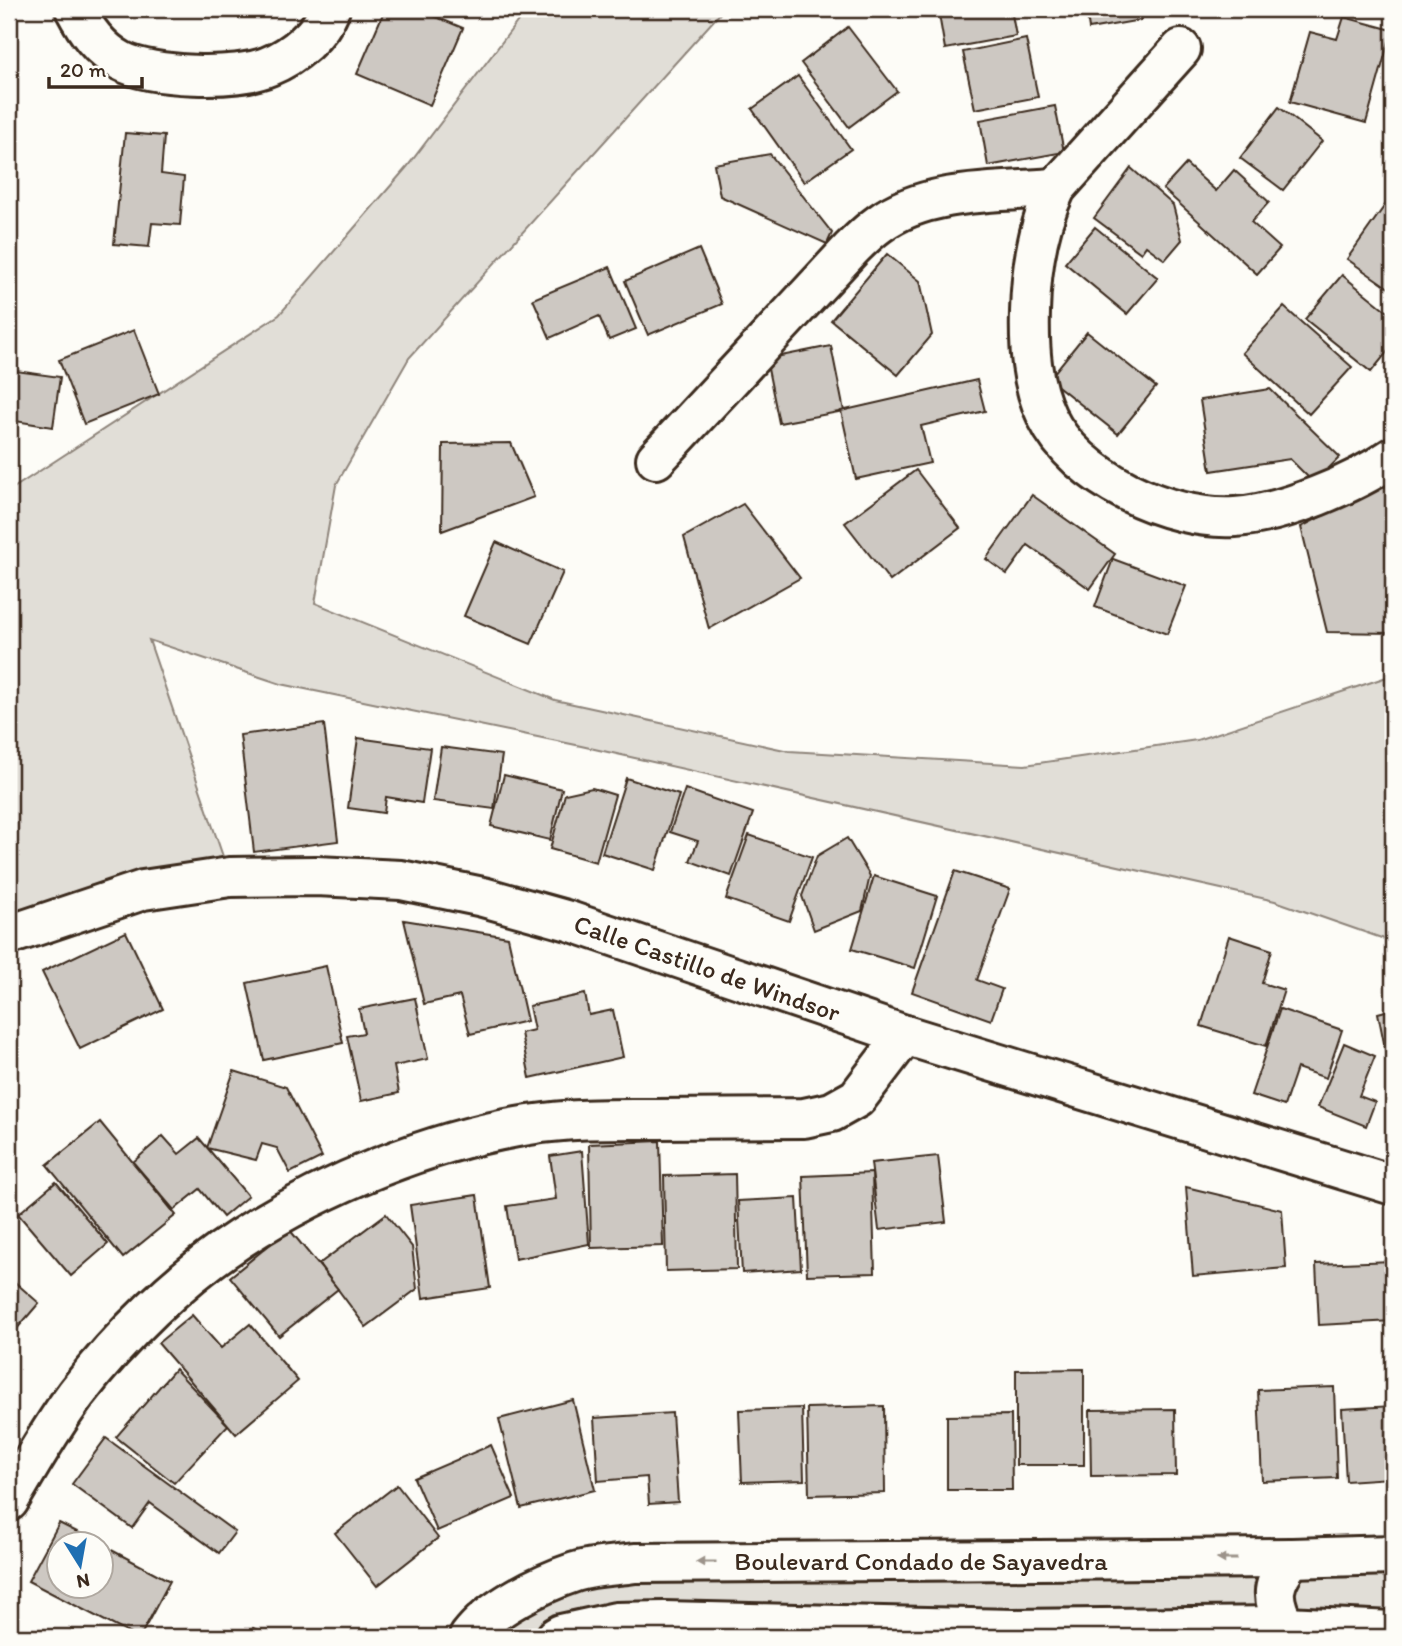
<svg xmlns="http://www.w3.org/2000/svg" width="1402" height="1646" font-family="Itim,sans-serif">
<style>
.green{fill:#e1ded7;stroke:#8e847a;stroke-width:2}
.building{fill:#cdc8c2;stroke:#3b2a1e;stroke-width:2}
.lines{fill:none;stroke-linecap:round;stroke-linejoin:round}
.minor-casing{stroke:#3b2a1e;stroke-width:44}
.minor{stroke:#fdfcf7;stroke-width:38}
.oneway{fill:#9c938a}
.labels{text-anchor:middle;stroke-width:7;stroke-linejoin:round;paint-order:stroke}
.street-label{font-size:26px;fill:#3b2a1e;stroke:#fdfcf7}
</style>
<rect width="100%" height="100%" fill="#fdfcf7"/>
<filter id="ink" filterUnits="userSpaceOnUse"><feTurbulence type="fractalNoise" baseFrequency=".0143" numOctaves="2"/><feDisplacementMap in="SourceGraphic" scale="14" xChannelSelector="R" yChannelSelector="G"/><feConvolveMatrix kernelMatrix="1 2 1 2 8 2 1 2 1" color-interpolation-filters="sRGB"/></filter>
<g filter="url(#ink)">
<!-- green -->
<g class="green">
<path d="M 527,9 L 724,9 L 409,358 L 336,485 L 315,603 L 555,700 L 789,751 L 1025,765 L 1197,740 L 1393,675 L 1393,942 L 1275,901 L 581,746 L 281,684 L 149,640 L 230,877 L 9,935 L 9,491 L 279,315 L 407,167 Z"/>
<path d="M 1393,1555 L 1393,1631 L 469,1637 L 576,1572 Z"/>
</g>
<!-- building -->
<g class="building">
<path d="M 385,9 L 417,9 L 463,28 L 430,105 L 357,74 Z"/>
<path d="M 938,9 L 1011,9 L 1016,36 L 945,49 Z"/>
<path d="M 1086,9 L 1139,9 L 1141,20 L 1089,29 Z"/>
<path d="M 1344,17 L 1392,30 L 1366,123 L 1290,102 L 1310,32 L 1337,39 Z"/>
<path d="M 848,27 L 897,91 L 849,127 L 801,63 Z"/>
<path d="M 1026,39 L 1038,97 L 975,109 L 963,52 Z"/>
<path d="M 798,76 L 851,149 L 804,182 L 752,109 Z"/>
<path d="M 1055,106 L 1064,152 L 988,166 L 980,120 Z"/>
<path d="M 1279,107 L 1322,141 L 1283,190 L 1240,158 Z"/>
<path d="M 125,133 L 164,136 L 161,174 L 184,177 L 180,225 L 152,223 L 149,247 L 114,244 Z"/>
<path d="M 770,154 L 832,233 L 827,244 L 720,196 L 714,164 Z"/>
<path d="M 1186,164 L 1216,191 L 1234,170 L 1269,202 L 1251,222 L 1280,248 L 1257,274 L 1163,189 Z"/>
<path d="M 1131,168 L 1173,205 L 1182,240 L 1165,260 L 1146,246 L 1141,253 L 1094,218 Z"/>
<path d="M 1393,194 L 1393,285 L 1390,289 L 1347,259 Z"/>
<path d="M 1095,227 L 1158,278 L 1127,314 L 1065,263 Z"/>
<path d="M 699,249 L 722,304 L 648,335 L 625,281 Z"/>
<path d="M 887,254 L 920,281 L 932,335 L 898,375 L 831,320 Z"/>
<path d="M 610,267 L 636,329 L 609,340 L 599,316 L 550,338 L 533,299 Z"/>
<path d="M 1342,275 L 1393,316 L 1393,345 L 1371,372 L 1305,319 Z"/>
<path d="M 1284,307 L 1352,367 L 1309,414 L 1242,353 Z"/>
<path d="M 134,330 L 159,394 L 84,424 L 59,360 Z"/>
<path d="M 1087,332 L 1156,387 L 1118,434 L 1049,379 Z"/>
<path d="M 831,346 L 844,411 L 779,423 L 766,359 Z"/>
<path d="M 9,370 L 60,377 L 53,427 L 9,420 Z"/>
<path d="M 977,380 L 985,411 L 921,426 L 930,463 L 856,479 L 841,411 Z"/>
<path d="M 1270,389 L 1340,457 L 1314,483 L 1290,459 L 1211,471 L 1200,400 Z"/>
<path d="M 511,443 L 534,497 L 442,531 L 443,444 Z"/>
<path d="M 916,470 L 960,528 L 890,581 L 845,523 Z"/>
<path d="M 1392,480 L 1393,633 L 1327,632 L 1301,527 Z"/>
<path d="M 1032,495 L 1115,554 L 1090,589 L 1028,545 L 1007,574 L 986,559 Z"/>
<path d="M 743,504 L 800,578 L 709,629 L 684,537 Z"/>
<path d="M 496,542 L 563,572 L 531,644 L 464,616 Z"/>
<path d="M 1113,559 L 1186,586 L 1167,634 L 1095,607 Z"/>
<path d="M 324,724 L 338,841 L 254,852 L 240,735 Z"/>
<path d="M 358,738 L 430,748 L 422,803 L 386,797 L 384,813 L 348,808 Z"/>
<path d="M 441,747 L 502,755 L 494,809 L 433,801 Z"/>
<path d="M 504,775 L 562,789 L 550,840 L 491,826 Z"/>
<path d="M 626,778 L 679,795 L 655,870 L 602,853 Z"/>
<path d="M 592,788 L 615,795 L 596,862 L 550,849 L 565,794 Z"/>
<path d="M 685,789 L 753,813 L 731,876 L 690,861 L 698,841 L 670,832 Z"/>
<path d="M 749,835 L 812,857 L 789,921 L 726,899 Z"/>
<path d="M 847,838 L 870,876 L 862,911 L 814,930 L 802,896 L 817,856 Z"/>
<path d="M 955,871 L 1010,889 L 977,980 L 1002,989 L 991,1020 L 912,992 Z"/>
<path d="M 874,876 L 937,896 L 915,968 L 852,949 Z"/>
<path d="M 404,920 L 508,937 L 527,1021 L 470,1034 L 460,996 L 424,1004 Z"/>
<path d="M 126,932 L 163,1009 L 80,1049 L 42,972 Z"/>
<path d="M 1229,936 L 1272,950 L 1262,983 L 1284,990 L 1266,1046 L 1201,1026 Z"/>
<path d="M 326,966 L 343,1043 L 264,1060 L 247,983 Z"/>
<path d="M 585,994 L 589,1015 L 613,1010 L 623,1057 L 530,1078 L 521,1033 L 534,1030 L 529,1006 Z"/>
<path d="M 415,998 L 428,1059 L 394,1066 L 399,1093 L 361,1101 L 347,1036 L 364,1033 L 359,1009 Z"/>
<path d="M 1280,1009 L 1342,1030 L 1326,1078 L 1297,1068 L 1284,1106 L 1251,1095 Z"/>
<path d="M 1393,1009 L 1393,1082 L 1392,1083 L 1378,1013 Z"/>
<path d="M 1344,1043 L 1375,1056 L 1359,1096 L 1375,1102 L 1366,1126 L 1318,1107 Z"/>
<path d="M 234,1071 L 286,1087 L 322,1157 L 290,1173 L 277,1148 L 262,1144 L 256,1160 L 207,1148 Z"/>
<path d="M 100,1122 L 176,1215 L 123,1258 L 47,1165 Z"/>
<path d="M 163,1136 L 179,1154 L 199,1138 L 248,1196 L 223,1217 L 200,1189 L 174,1210 L 133,1162 Z"/>
<path d="M 660,1141 L 663,1246 L 591,1248 L 589,1144 Z"/>
<path d="M 582,1151 L 589,1244 L 515,1259 L 507,1206 L 556,1199 L 550,1156 Z"/>
<path d="M 938,1156 L 946,1222 L 879,1230 L 871,1163 Z"/>
<path d="M 872,1173 L 875,1273 L 807,1275 L 803,1176 Z"/>
<path d="M 735,1174 L 737,1269 L 666,1271 L 664,1176 Z"/>
<path d="M 56,1182 L 108,1244 L 71,1276 L 18,1214 Z"/>
<path d="M 1186,1187 L 1282,1210 L 1286,1268 L 1193,1276 Z"/>
<path d="M 477,1195 L 490,1288 L 423,1298 L 410,1205 Z"/>
<path d="M 797,1198 L 801,1269 L 742,1273 L 738,1201 Z"/>
<path d="M 386,1214 L 412,1247 L 417,1289 L 366,1327 L 319,1264 Z"/>
<path d="M 289,1229 L 338,1289 L 279,1336 L 230,1277 Z"/>
<path d="M 1392,1261 L 1393,1321 L 1319,1325 L 1316,1264 Z"/>
<path d="M 9,1277 L 39,1303 L 9,1338 Z"/>
<path d="M 192,1315 L 221,1348 L 250,1324 L 298,1381 L 236,1434 L 158,1343 Z"/>
<path d="M 175,1369 L 228,1425 L 174,1483 L 116,1437 Z"/>
<path d="M 1084,1369 L 1084,1465 L 1016,1465 L 1016,1370 Z"/>
<path d="M 1334,1387 L 1337,1478 L 1262,1481 L 1258,1390 Z"/>
<path d="M 573,1400 L 595,1490 L 521,1508 L 499,1419 Z"/>
<path d="M 884,1406 L 885,1493 L 809,1495 L 807,1408 Z"/>
<path d="M 1393,1406 L 1393,1515 L 1392,1515 L 1390,1478 L 1346,1481 L 1342,1409 Z"/>
<path d="M 802,1408 L 804,1480 L 742,1482 L 739,1410 Z"/>
<path d="M 1175,1409 L 1176,1475 L 1091,1476 L 1090,1410 Z"/>
<path d="M 672,1413 L 678,1502 L 649,1504 L 647,1477 L 598,1481 L 594,1418 Z"/>
<path d="M 1011,1415 L 1012,1490 L 947,1490 L 947,1416 Z"/>
<path d="M 106,1438 L 235,1532 L 219,1553 L 150,1503 L 132,1528 L 72,1484 Z"/>
<path d="M 491,1445 L 514,1498 L 437,1531 L 414,1478 Z"/>
<path d="M 397,1485 L 438,1538 L 377,1586 L 335,1533 Z"/>
<path d="M 59,1523 L 101,1544 L 60,1544 L 60,1586 L 102,1586 L 102,1545 L 170,1581 L 140,1637 L 136,1637 L 28,1581 Z"/>
<path d="M 253,1628 L 272,1637 L 248,1637 Z"/>
</g>
<g class="lines">
<!-- minor casing -->
<g class="minor-casing">
<g id="minor">
<path d="M 75,9 C 86,30 99,49 121,61 C 151,77 237,80 269,66 C 294,56 320,34 330,9"/>
<path d="M 1181,49 L 1056,188 C 1037,227 1031,270 1030,312 C 1029,347 1031,384 1047,417 C 1076,478 1169,521 1235,517 C 1283,514 1354,484 1393,457"/>
<path d="M 656,459 L 851,249 C 860,240 869,231 879,224 C 925,189 1000,192 1056,188"/>
<path d="M 9,935 L 143,890 L 230,877 L 316,876 L 401,880 L 483,897 L 569,921 L 905,1035 L 1393,1185"/>
<path d="M 9,1501 C 30,1465 51,1428 76,1394 C 119,1337 181,1277 241,1238 C 324,1184 432,1140 529,1125 C 572,1118 614,1119 656,1119 C 705,1119 755,1118 804,1118 L 832,1112 L 857,1098 L 905,1035"/>
<path d="M 1285,1626 C 1270,1597 1271,1584 1292,1558"/>
<path d="M 469,1637 C 490,1608 542,1583 575,1572 C 594,1566 616,1566 635,1563 L 1292,1558 L 1393,1555"/>
<path d="M 556,1637 L 561,1634 L 616,1622 L 664,1621 L 1013,1629 L 1285,1626 L 1393,1631"/>
</g>
</g>
<!-- minor -->
<use href="#minor" class="minor"/>
</g>
<!-- one-way arrows -->
<defs><path id="oneway-solid" d="M-6-.8H1V-3.2L6.5 0L1 3.2V.8H-6Z" transform="scale(1.75)"/></defs>
<g class="oneway">
<use href="#oneway-solid" transform="translate(1227 1559) rotate(180)"/>
<use href="#oneway-solid" transform="translate(706 1562) rotate(180)"/>
</g>
</g>
<g class="labels">
<!-- street labels -->
<g class="street-label">
<text transform="translate(707 968) rotate(19)" y="9">Calle Castillo de Windsor</text>
<text x="921" y="1570">Boulevard Condado de Sayavedra</text>
</g>
</g>
<!-- margin -->
<rect width="1402" height="1646" fill="none" stroke="#fdfcf7" stroke-width="35"/>
<rect x="18" y="18" width="1367" height="1611" fill="none" stroke="#3b2a1e" stroke-width="2.5" filter="url(#ink)"/>
<!-- north arrow -->
<g transform="translate(80 1565) rotate(169)"><circle r="33" fill="#fdfcf7" stroke="#afa8a0" stroke-width="2"/>
<path d="M0-5L12 26L0 18L-12 26Z" fill="#1f6fb2"/>
<text y="-10" font-size="19" font-weight="bold" text-anchor="middle" fill="#3b2a1e">N</text>
</g>
<!-- scale -->
<path d="M49 77v10h93v-10" fill="none" stroke="#3b2a1e" stroke-width="3.5"/>
<text x="60" y="77" font-size="21" fill="#3b2a1e" stroke="#fdfcf7" stroke-width="5" paint-order="stroke">20 m</text>
</svg>
